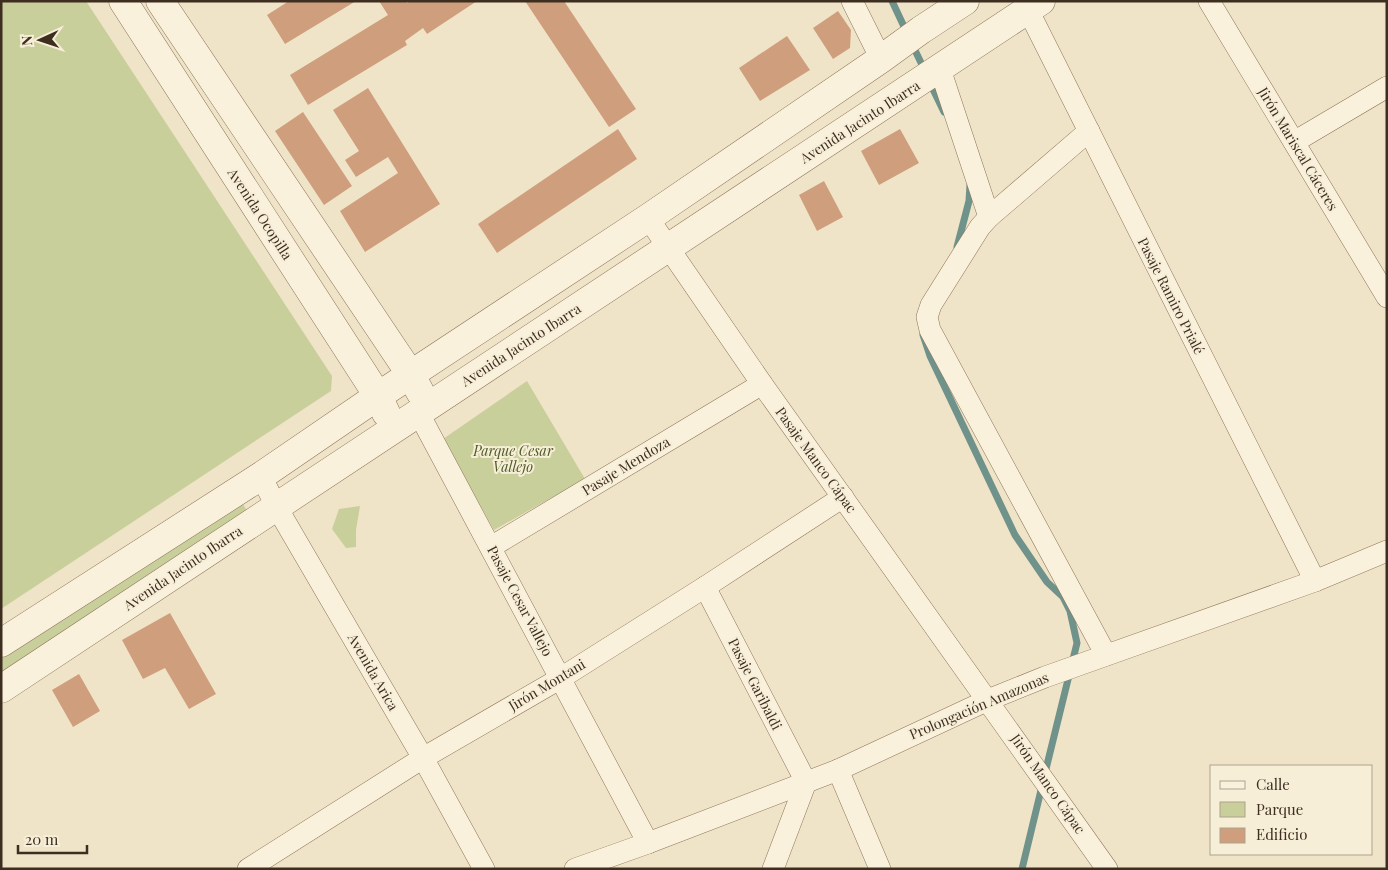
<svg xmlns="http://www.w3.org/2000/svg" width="1388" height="870" font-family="'Playfair Display',serif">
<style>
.green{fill:#c9cf9b}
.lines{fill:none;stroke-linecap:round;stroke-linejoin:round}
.stream{stroke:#6f938a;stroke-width:7}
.building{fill:#cf9f7d}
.minor-casing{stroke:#8d765c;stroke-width:22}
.tertiary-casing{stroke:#8d765c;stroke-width:29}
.minor{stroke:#faf1dc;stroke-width:21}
.tertiary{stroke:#faf1dc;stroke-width:28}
.labels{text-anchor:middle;stroke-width:4;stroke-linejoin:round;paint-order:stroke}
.street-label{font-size:14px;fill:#3d2e20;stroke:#f7eed8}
.park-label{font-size:14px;font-style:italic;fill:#4d5a26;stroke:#f7eed8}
</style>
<rect width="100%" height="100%" fill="#f0e4c8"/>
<!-- green -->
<g class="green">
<path d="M 1,1 L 86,1 L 332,376 L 331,391 L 1,609 Z"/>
<path d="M 527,381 L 585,479 L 494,530 L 443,439 Z"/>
<path d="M 241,501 L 252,519 L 1,682 L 1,657 Z"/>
<path d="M 360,506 L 356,530 L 356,547 L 346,548 L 332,529 L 339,509 Z"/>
</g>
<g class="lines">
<!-- stream -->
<g class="stream">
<path d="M 892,1 L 907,33"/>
<path d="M 911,42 L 925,71"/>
<path d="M 929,81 L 944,112"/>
<path d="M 957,247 L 969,201 L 970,185"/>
<path d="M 923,335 L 930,356 L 1015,535 L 1047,582 L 1063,597 L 1070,611 L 1077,643 L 1045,773"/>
<path d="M 1022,869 L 1042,786"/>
</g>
</g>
<!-- building -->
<g class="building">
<path d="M 289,1 L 356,1 L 285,44 L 267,15 Z"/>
<path d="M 379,1 L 406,1 L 407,3 L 410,1 L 477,1 L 427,34 L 423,28 L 405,41 L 407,45 L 308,105 L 290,75 L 388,15 Z"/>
<path d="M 525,1 L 564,1 L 636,109 L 609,127 Z"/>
<path d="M 838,11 L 851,30 L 850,48 L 833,59 L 813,28 Z"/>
<path d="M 787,36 L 810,70 L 760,101 L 739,68 Z"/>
<path d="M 368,88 L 440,204 L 365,252 L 340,211 L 398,173 L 388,157 L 356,177 L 345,160 L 359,151 L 333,110 Z"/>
<path d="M 303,112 L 352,186 L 324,205 L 275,131 Z"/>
<path d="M 618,129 L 637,159 L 497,253 L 478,224 Z"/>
<path d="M 900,129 L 919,163 L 879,185 L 861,151 Z"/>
<path d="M 824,181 L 843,217 L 817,231 L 799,195 Z"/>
<path d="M 170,613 L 216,694 L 189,709 L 165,668 L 143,679 L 122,640 Z"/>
<path d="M 79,674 L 100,711 L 73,727 L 52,690 Z"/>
</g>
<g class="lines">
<!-- minor casing -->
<g class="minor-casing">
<g id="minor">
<path d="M 852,1 L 881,59"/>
<path d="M 1209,1 L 1387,297"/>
<path d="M 1028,10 L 1315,581"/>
<path d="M 940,69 L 989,217 L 980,227 L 931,305 L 927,317 L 930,330 L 1106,655"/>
<path d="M 1294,142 L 1387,87"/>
<path d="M 989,217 L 1089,131"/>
<path d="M 648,218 L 762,384 L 1107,869"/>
<path d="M 418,412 L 648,843"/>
<path d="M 261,476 L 276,506 L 423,758 L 484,869"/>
<path d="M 491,547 L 762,384"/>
<path d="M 705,587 L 806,782 L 773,869"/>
<path d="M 838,770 L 880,869"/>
<path d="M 248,869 L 423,758 L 561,678 L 705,587 L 843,497"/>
<path d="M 575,869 L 648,843 L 838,770 L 988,700 L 1045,677 L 1315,581 L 1387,551"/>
</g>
</g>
<!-- tertiary casing -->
<g class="tertiary-casing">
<g id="tertiary">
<path d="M 123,1 L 378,396 L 386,413"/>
<path d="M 160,1 L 411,375 L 420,392"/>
<path d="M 1,643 L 261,476 L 378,396 L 648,218 L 881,59 L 921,30 L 965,1"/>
<path d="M 1,689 L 1041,1"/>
</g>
</g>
<!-- minor -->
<use href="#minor" class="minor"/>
<!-- tertiary -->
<use href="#tertiary" class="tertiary"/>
</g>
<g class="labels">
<!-- street labels -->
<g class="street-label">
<text transform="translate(860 122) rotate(-33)" y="5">Avenida Jacinto Ibarra</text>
<text transform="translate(1298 149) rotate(59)" y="5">Jirón Mariscal Cáceres</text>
<text transform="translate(260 214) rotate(57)" y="5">Avenida Ocopilla</text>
<text transform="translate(1171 296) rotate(63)" y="5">Pasaje Ramiro Prialé</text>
<text transform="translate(521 345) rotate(-33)" y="5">Avenida Jacinto Ibarra</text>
<text transform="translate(816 460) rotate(54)" y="5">Pasaje Manco Cápac</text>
<text transform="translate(626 466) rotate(-31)" y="5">Pasaje Mendoza</text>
<text transform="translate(183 568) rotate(-34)" y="5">Avenida Jacinto Ibarra</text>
<text transform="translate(520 601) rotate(62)" y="5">Pasaje Cesar Vallejo</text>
<text transform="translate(373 672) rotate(60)" y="5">Avenida Arica</text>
<text transform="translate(755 684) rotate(63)" y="5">Pasaje Garibaldi</text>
<text transform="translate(547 685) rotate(-31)" y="5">Jirón Montani</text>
<text transform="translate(979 706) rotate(-23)" y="5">Prolongación Amazonas</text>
<text transform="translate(1048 784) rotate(55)" y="5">Jirón Manco Cápac</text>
</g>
<!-- park labels -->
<g class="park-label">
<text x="513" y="456">Parque Cesar<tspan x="513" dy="16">Vallejo</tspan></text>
</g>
</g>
<!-- border -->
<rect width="1388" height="870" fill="none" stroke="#3d2e20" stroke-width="5"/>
<!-- legend -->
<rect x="1210" y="765" width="162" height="90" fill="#f7eed8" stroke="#ada18e"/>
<rect x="1220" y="781" width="25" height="8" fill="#faf1dc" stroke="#ada18e"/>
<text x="1256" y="790" font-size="15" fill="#3d2e20">Calle</text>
<rect x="1220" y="802" width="25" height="15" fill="#c9cf9b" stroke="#ada18e"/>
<text x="1256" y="815" font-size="15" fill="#3d2e20">Parque</text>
<rect x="1220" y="828" width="25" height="15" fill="#cf9f7d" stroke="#ada18e"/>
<text x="1256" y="840" font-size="15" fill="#3d2e20">Edificio</text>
<!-- north arrow -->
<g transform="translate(40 40) rotate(267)" stroke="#f7eed8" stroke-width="4" paint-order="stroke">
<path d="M0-4L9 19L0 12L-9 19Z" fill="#3d2e20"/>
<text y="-8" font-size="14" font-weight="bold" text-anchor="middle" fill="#3d2e20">N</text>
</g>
<!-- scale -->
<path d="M18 845v8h69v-8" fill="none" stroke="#3d2e20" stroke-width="2.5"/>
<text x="25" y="845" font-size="15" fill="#3d2e20" stroke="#f7eed8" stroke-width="4" paint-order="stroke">20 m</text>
</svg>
